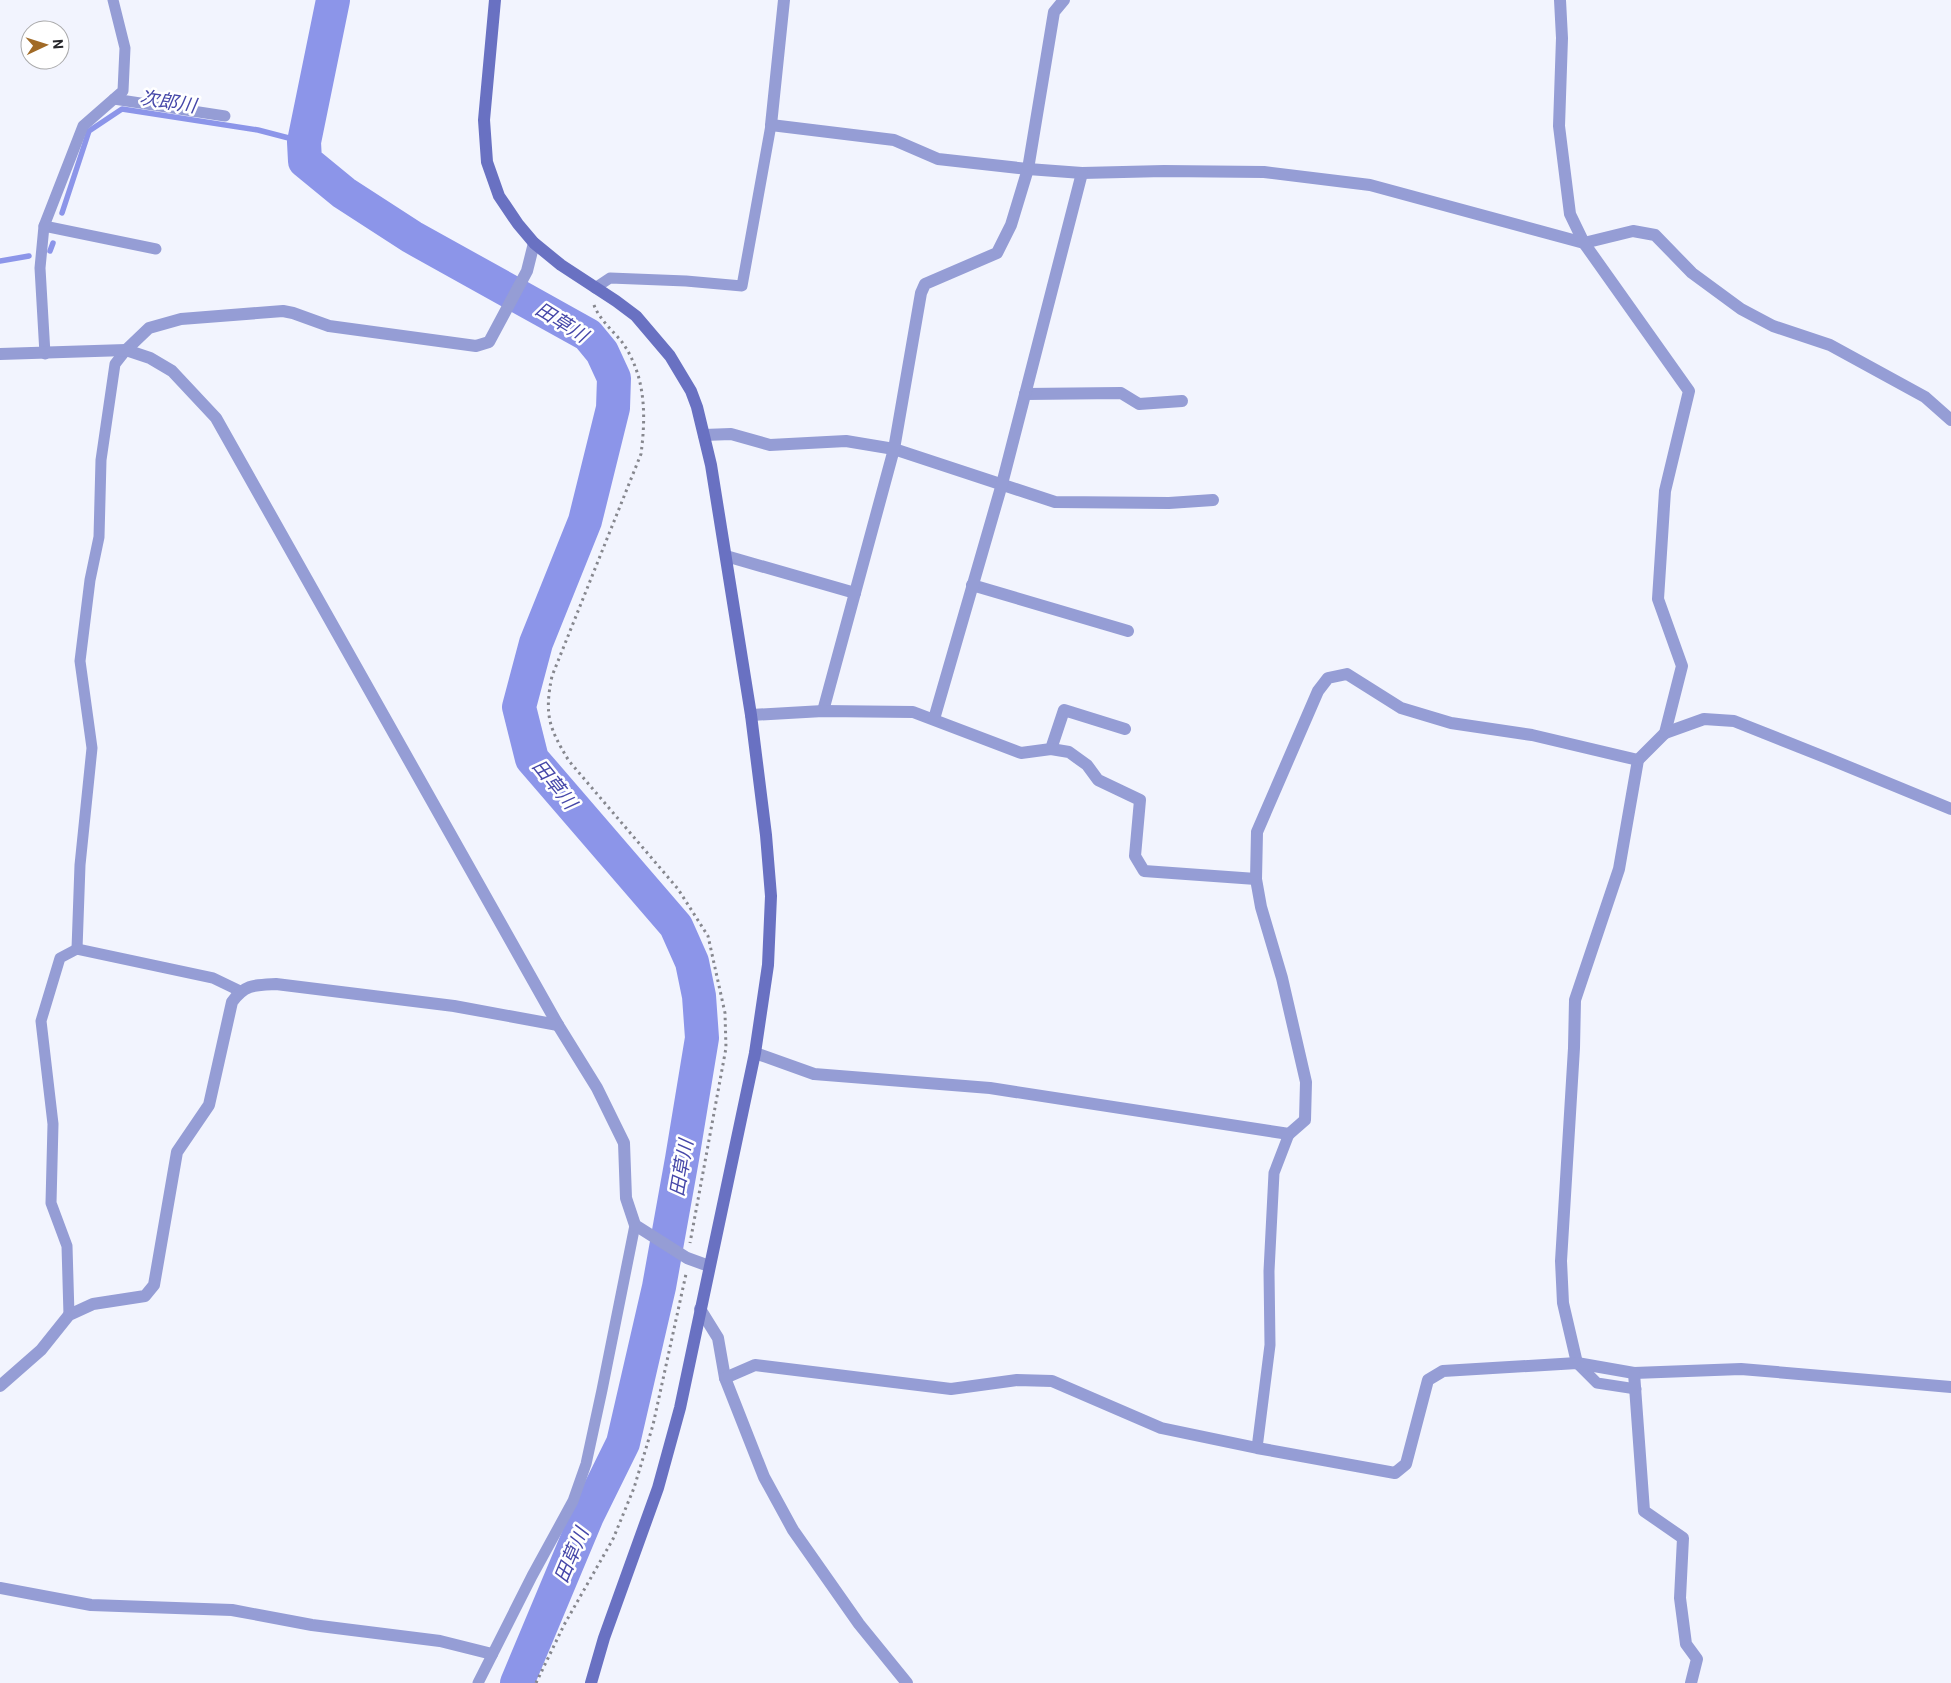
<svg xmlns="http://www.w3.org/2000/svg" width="1951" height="1683" font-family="Roboto,'Noto Sans JP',sans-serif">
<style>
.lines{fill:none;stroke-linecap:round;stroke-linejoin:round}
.stream{stroke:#8c95e9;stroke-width:5.5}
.river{stroke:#8c95e9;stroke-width:34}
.path{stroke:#86878e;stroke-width:3;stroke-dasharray:2.5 4;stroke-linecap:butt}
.lane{stroke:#959dd5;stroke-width:11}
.street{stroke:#959dd5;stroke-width:12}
.secondary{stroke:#6971c2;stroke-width:12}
.labels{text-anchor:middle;stroke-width:5;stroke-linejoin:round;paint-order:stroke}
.water-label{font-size:19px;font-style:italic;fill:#4648a9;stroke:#fff}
</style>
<rect width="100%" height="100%" fill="#f2f4fe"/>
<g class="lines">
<!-- stream -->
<g class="stream">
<path d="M 62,213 L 89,131 L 122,109 L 258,130 L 304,142"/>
<path d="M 50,251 L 53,243"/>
<path d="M 0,261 L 29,256"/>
</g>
<!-- river -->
<path class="river" d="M 333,0 L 304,142 L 305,161 L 344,193 L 412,237 L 588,335 L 602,352 L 614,378 L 613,408 L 585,521 L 536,643 L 519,707 L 532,759 L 676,926 L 692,962 L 699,996 L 702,1038 L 682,1159 L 659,1287 L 623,1443 L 587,1516 L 517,1683"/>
<!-- path -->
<g class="path">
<path d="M 594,305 C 599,319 613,331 622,342 C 646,376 646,415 641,454 L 552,676 C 544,715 549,728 569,761 L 678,889 L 708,936 L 725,1013 L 726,1048 L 690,1243"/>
<path d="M 536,1683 L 564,1625 L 613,1539 L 634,1488 L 653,1425 L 686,1274"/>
</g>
<!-- lane -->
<g class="lane">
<path d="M 114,99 L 225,116"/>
<path d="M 44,226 L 156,249"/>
<path d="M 595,288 L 610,278 L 686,281 L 742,286 L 771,125"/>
<path d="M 45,354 L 40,268 L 44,226 L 83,126 L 123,91 L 125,48 L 113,0"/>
<path d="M 77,949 L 80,865 L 92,748 L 80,661 L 90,580 L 99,537 L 101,460 L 115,364 L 126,350"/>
<path d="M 69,1315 L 67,1246 L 51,1203 L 53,1124 L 41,1021 L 60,958 L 77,949 L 213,978 L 240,991"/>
<path d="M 1577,1363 L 1597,1383 L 1636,1389"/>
<path d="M 1257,1448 L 1270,1345 L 1269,1271 L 1274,1173 L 1289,1134"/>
<path d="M 478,1683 L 532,1576 L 573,1501 L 586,1464 L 602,1390 L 635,1225"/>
</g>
<!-- street -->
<g class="street">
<path d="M 784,0 L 771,125 L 894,140 L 938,159 L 1028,169 L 1082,173 L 1164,171 L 1264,172 L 1370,185 L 1584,243 L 1633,231 L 1655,235 L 1692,273 L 1741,309 L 1773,326 L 1830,345 L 1925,397 L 1951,420"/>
<path d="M 1560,0 L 1562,38 L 1559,126 L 1570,214 L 1584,243 L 1689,391 L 1665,491 L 1658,599 L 1682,666 L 1665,733 L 1638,760 L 1619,869 L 1575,1000 L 1574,1048 L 1561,1261 L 1563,1303 L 1577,1363"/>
<path d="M 126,350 L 149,328 L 181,319 L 283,311 L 293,313 L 329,326 L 476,346 L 489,342 L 527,271 L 534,243"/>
<path d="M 0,354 L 126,350 L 150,358 L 172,371 L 216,418 L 558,1025 L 597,1088 L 624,1143 L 626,1198 L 635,1225 L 687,1258 L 709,1266"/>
<path d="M 1025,394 L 1121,393 L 1139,404 L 1182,401"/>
<path d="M 704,435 L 731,434 L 770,445 L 846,441 L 894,449 L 1055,502 L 1169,503 L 1213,500"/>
<path d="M 726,556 L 855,593"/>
<path d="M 972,585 L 1128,631"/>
<path d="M 823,711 L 894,449 L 921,293 L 925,284 L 997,253 L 1011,225 L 1028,169 L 1054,12 L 1064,0"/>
<path d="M 751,715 L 823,711 L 913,712 L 1021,753 L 1051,749 L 1064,710 L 1125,729"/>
<path d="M 934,719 L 1002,484 L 1082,173"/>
<path d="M 1665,733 L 1704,719 L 1734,721 L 1827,758 L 1951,809"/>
<path d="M 1051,749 L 1069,752 L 1087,765 L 1098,780 L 1140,800 L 1135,856 L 1144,871 L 1256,879"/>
<path d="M 755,1053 L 814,1074 L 990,1088 L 1289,1134 L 1305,1120 L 1306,1082 L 1282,978 L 1261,907 L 1256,879 L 1257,832 L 1318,691 L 1328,678 L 1347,674 L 1401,708 L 1451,723 L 1532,735 L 1638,760"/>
<path d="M 700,1309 L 718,1338 L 725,1378 L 764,1477 L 793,1530 L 859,1624 L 907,1683"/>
<path d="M 1634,1373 L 1741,1369 L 1951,1387"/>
<path d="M 725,1378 L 755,1365 L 951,1389 L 1017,1380 L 1052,1381 L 1161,1428 L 1257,1448 L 1395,1473 L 1406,1464 L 1428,1380 L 1443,1371 L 1577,1363 L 1634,1373 L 1644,1511 L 1683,1538 L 1680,1598 L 1686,1644 L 1697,1659 L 1691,1683"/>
<path d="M 0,1386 L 41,1350 L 69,1315 L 93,1304 L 145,1296 L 154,1285 L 177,1152 L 209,1105 L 232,1002 C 245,984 255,985 276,984 L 454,1006 L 558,1025"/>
<path d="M 0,1588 L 91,1605 L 232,1610 L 312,1625 L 440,1641 L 492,1654"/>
</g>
<!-- secondary -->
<path class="secondary" d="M 495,0 L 484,120 L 487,162 L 499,196 L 518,224 L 534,243 L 561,265 L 616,301 L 636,316 L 670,356 L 691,391 L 697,407 L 711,465 L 751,715 L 766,835 L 771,896 L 768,965 L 755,1053 L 680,1408 L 658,1488 L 604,1638 L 591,1683"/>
</g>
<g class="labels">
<!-- water labels -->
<g class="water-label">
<text transform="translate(168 101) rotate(9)" y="7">次郎川</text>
<text transform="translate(562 322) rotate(32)" y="7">田草川</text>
<text transform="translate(555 784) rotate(51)" y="7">田草川</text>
<text transform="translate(681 1168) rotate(-80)" y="7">田草川</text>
<text transform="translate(571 1555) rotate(-67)" y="7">田草川</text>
</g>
</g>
<!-- north arrow -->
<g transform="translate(45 45) rotate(86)"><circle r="24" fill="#ffffff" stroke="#a9a9aa"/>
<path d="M0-4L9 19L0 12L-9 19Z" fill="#a16a26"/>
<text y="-8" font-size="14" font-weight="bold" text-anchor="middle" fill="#27272b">N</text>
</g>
</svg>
